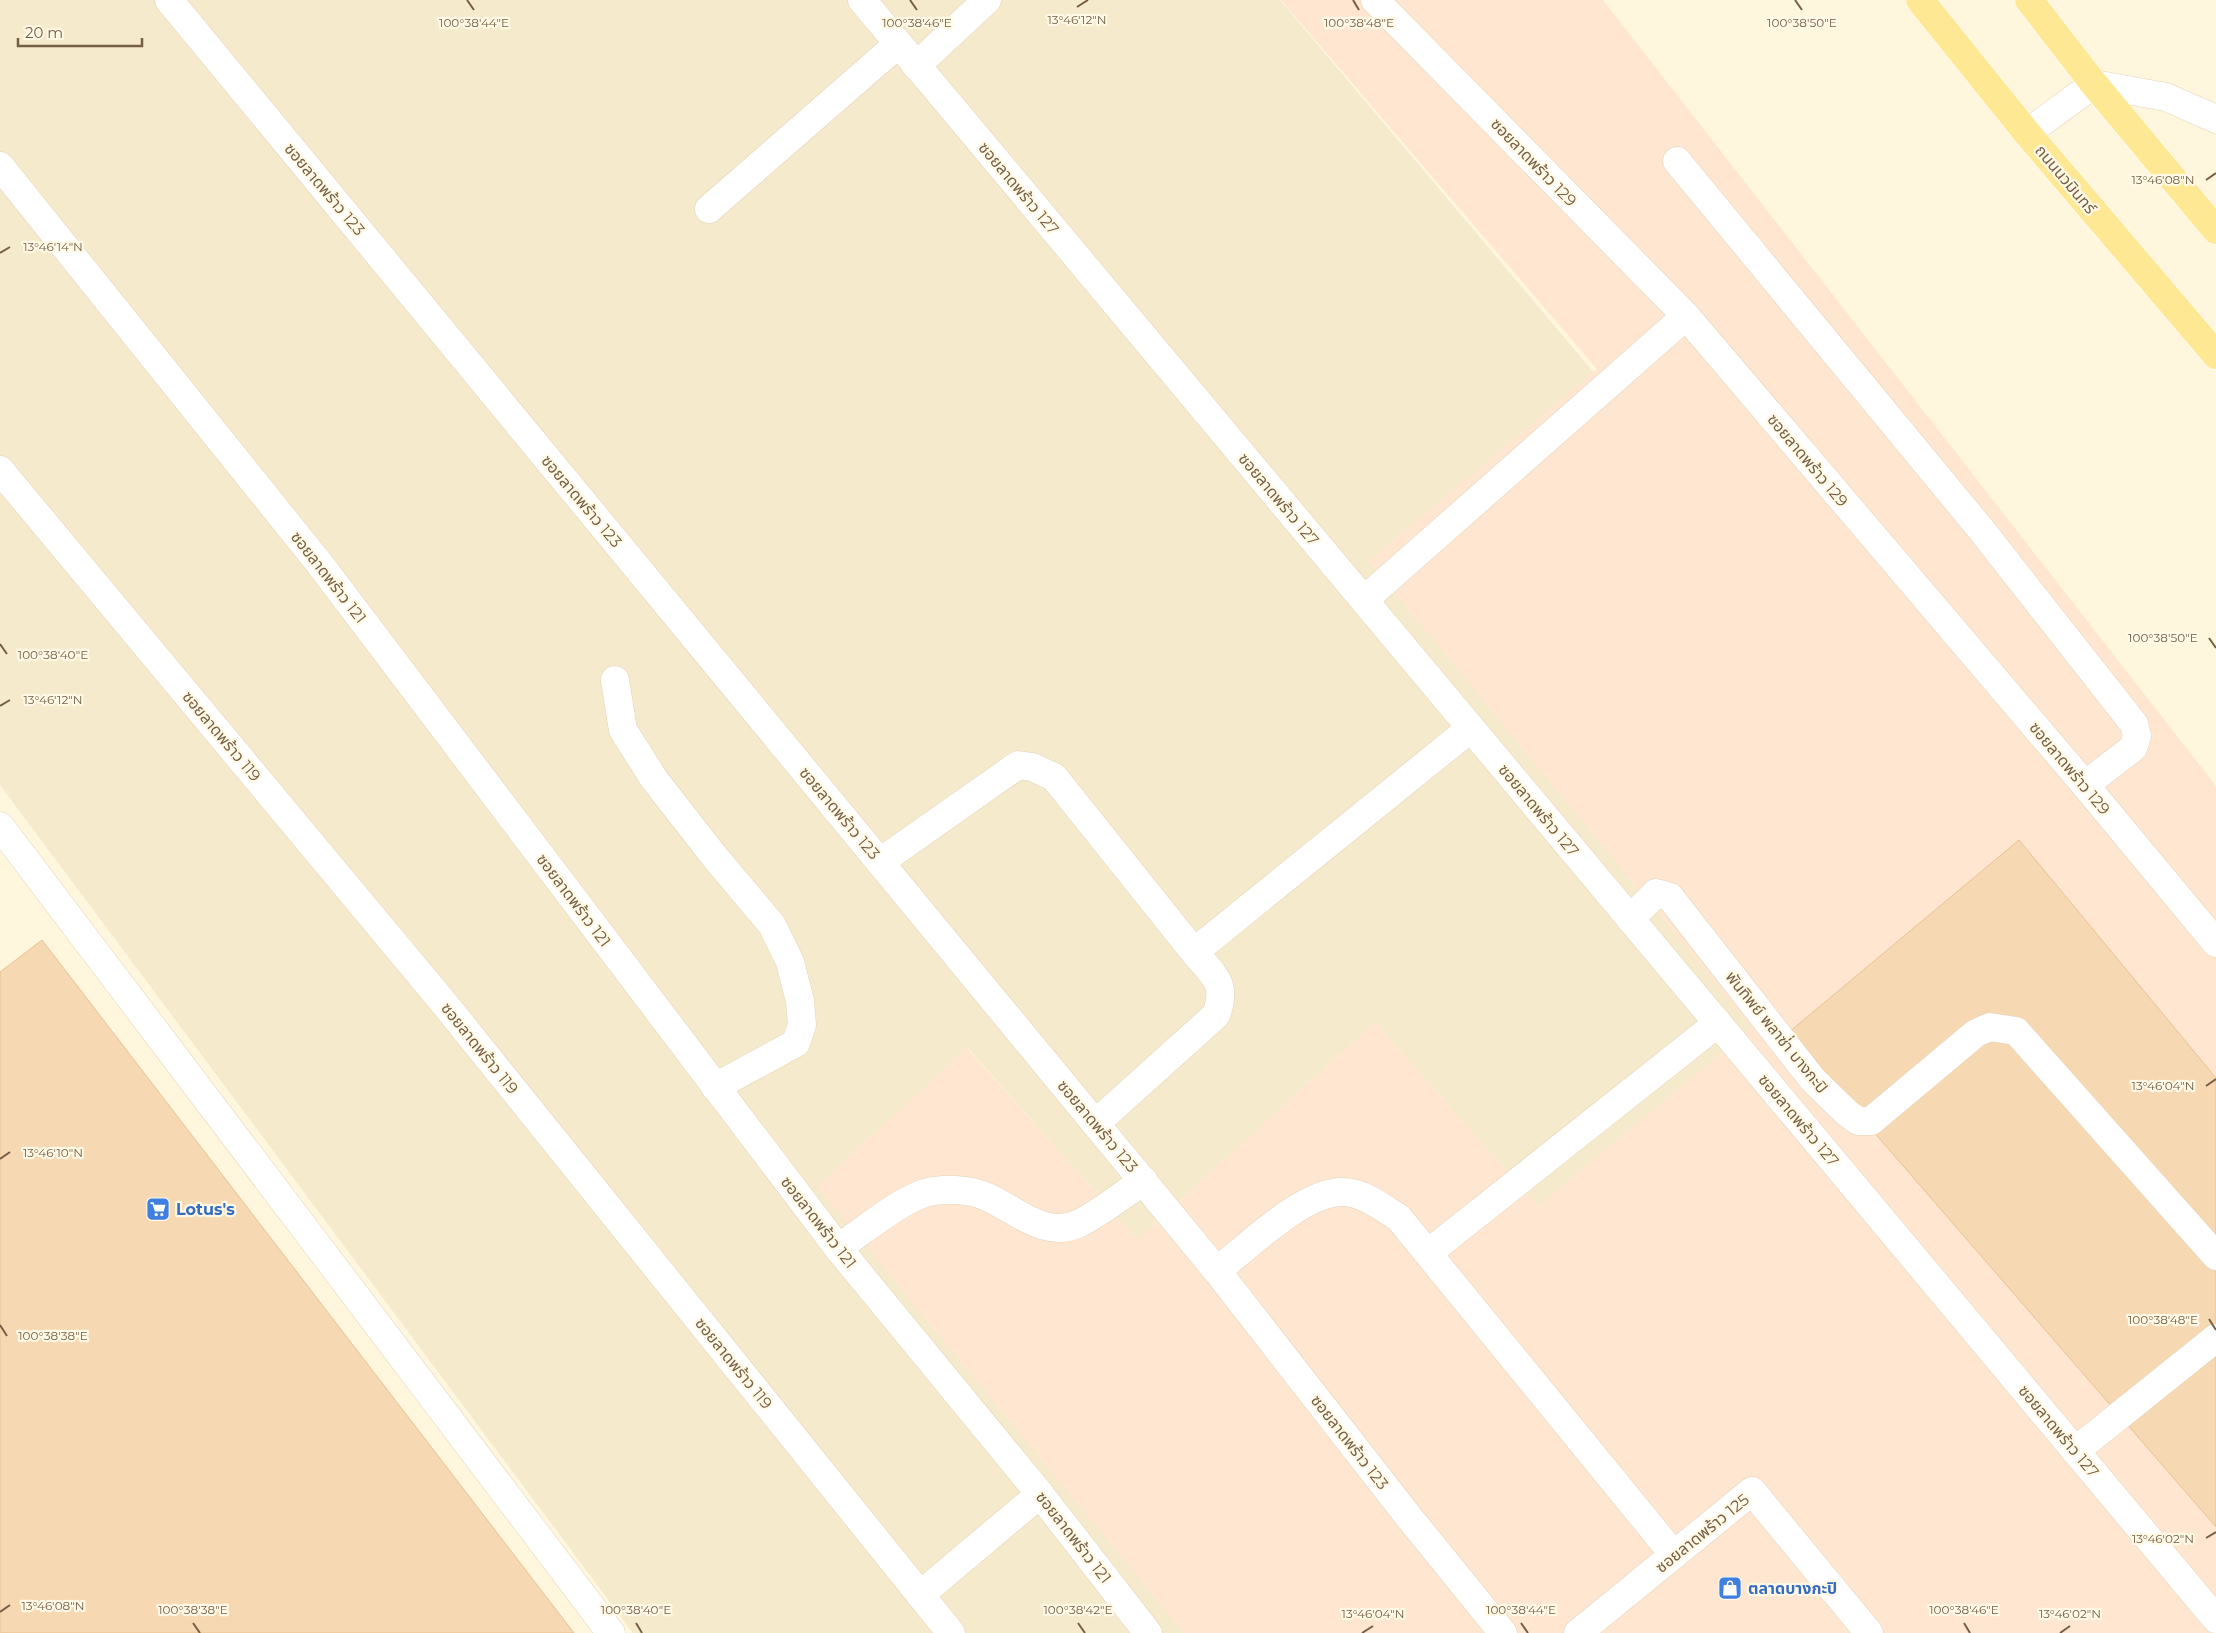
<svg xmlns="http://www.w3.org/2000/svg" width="2216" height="1633" font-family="Montserrat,'Noto Sans Thai',sans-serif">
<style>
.residential{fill:#f6eacc}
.commercial{fill:#ffe6d1}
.building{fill:#f6d8b3;stroke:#eac192}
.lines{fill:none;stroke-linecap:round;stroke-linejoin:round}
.minor-casing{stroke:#e3d3b9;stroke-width:29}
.major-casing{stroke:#fff;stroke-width:29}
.minor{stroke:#fff;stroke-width:28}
.major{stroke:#ffe894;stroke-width:28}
.ticks{fill:none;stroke:#765e44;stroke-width:2}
.labels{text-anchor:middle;stroke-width:4.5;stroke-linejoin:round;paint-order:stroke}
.street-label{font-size:16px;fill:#765e44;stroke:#fff9e6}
.shop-label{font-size:16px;font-weight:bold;fill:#366cbe;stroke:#fff9e6;text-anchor:start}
.ticks-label{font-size:12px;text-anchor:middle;fill:#765e44;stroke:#fff9e6;stroke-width:4.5;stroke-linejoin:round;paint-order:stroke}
</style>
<rect width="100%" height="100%" fill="#fef7de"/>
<!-- residential -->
<path class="residential" d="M 0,0 L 1280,0 L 1606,387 L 1766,1020 L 1538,1207 L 1375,1022 L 1137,1240 L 968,1048 L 1156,1597 L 1184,1633 L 633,1633 L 0,785 Z"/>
<!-- commercial -->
<path class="commercial" d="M 1281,0 L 1603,0 L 2216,786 L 2216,1633 L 1184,1633 L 817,1186 L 967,1048 L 1137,1239 L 1375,1022 L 1538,1206 L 1752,1028 L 1369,561 L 1597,369 Z"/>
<!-- building -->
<g class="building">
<path d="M 2019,840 L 2216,1078 L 2216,1527 L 1788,1033 Z"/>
<path d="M 42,940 L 574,1633 L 0,1633 L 0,972 Z"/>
</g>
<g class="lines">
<!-- minor casing -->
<g class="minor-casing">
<g id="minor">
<path d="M 169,0 L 1217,1271 L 1412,1521 L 1503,1633"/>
<path d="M 862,0 L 2216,1619"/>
<path d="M 1375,0 L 1686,316 L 2085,785 L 2216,943"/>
<path d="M 916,66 L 987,0"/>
<path d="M 2027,133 L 2094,84 L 2166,97 L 2216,119"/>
<path d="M 1677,161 L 1979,527 L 2134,724 L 2137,736 L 2133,748 L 2085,785"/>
<path d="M 0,166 L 319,563 L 838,1248 L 1040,1494 L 1148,1633"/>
<path d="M 709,209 L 898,44"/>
<path d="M 0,470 L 443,1002 L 951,1633"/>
<path d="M 1364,600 L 1686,316"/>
<path d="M 615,680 L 623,730 L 654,779 L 714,856 L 772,925 L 790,962 L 800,1001 L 802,1025 L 796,1043 L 715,1087"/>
<path d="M 0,826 L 611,1633"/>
<path d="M 880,862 L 1018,765 L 1032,767 L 1054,777 L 1194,952 L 1471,728"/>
<path d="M 1630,919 L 1656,893 L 1670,897 L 1813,1080 L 1847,1113 L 1858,1121 L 1871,1121 L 1976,1033 L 1990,1027 L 2016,1031 L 2216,1256"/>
<path d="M 1096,1123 L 1216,1015 C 1228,983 1214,976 1194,952"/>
<path d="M 838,1248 C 862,1232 899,1201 925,1193 C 943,1188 968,1189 985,1196 C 1016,1209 1044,1240 1080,1223 C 1102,1212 1123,1194 1144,1181"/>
<path d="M 1428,1253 L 1718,1023"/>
<path d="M 1217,1271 C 1247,1247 1304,1191 1343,1192 C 1363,1192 1383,1208 1399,1218 L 1674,1555"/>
<path d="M 2075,1451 L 2216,1338"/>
<path d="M 920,1595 L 1040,1494"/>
<path d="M 1578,1633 L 1752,1491 L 1869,1633"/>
</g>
</g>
<!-- major casing -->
<g class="major-casing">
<g id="major">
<path d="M 1920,0 L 2027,133 L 2216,355"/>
<path d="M 2029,0 L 2094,84 L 2216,230"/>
</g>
</g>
<!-- minor -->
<use href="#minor" class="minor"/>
<!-- major -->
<use href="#major" class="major"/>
</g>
<!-- ticks -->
<path class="ticks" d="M 467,0 L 474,10M 910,0 L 917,10M 1353,0 L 1359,10M 1795,0 L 1802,10M 1077,7 L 1088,0M 2206,180 L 2216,173M 0,253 L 10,247M 2209,638 L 2216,648M 0,644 L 7,654M 0,706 L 10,700M 2206,1086 L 2216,1079M 0,1159 L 10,1152M 2209,1319 L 2216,1330M 0,1325 L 7,1336M 2206,1538 L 2216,1532M 0,1612 L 10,1605M 193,1623 L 200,1633M 636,1623 L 642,1633M 1078,1623 L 1085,1633M 1521,1623 L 1528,1633M 1964,1623 L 1970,1633M 1362,1633 L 1373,1626M 2060,1633 L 2070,1626"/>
<!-- icons -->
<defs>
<g id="supermarket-square" transform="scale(1.25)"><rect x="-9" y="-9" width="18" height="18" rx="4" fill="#3f7fe0" stroke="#fff9e6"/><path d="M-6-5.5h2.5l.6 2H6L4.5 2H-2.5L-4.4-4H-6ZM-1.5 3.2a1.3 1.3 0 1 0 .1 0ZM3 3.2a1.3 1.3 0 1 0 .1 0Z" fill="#fff"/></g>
<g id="shop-square" transform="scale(1.25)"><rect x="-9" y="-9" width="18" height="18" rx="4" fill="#3f7fe0" stroke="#fff9e6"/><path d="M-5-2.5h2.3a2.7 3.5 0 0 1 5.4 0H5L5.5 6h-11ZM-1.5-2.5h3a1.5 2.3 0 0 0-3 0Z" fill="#fff"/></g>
</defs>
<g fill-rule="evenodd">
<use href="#supermarket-square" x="158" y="1209"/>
<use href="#shop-square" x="1730" y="1588"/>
</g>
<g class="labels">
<!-- street labels -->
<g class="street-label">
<text transform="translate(1534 162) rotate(46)" y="6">ซอยลาดพร้าว 129</text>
<text transform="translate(2066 179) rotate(50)" y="6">ถนนนวมินทร์</text>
<text transform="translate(1019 188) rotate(50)" y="6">ซอยลาดพร้าว 127</text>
<text transform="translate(325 189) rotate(50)" y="6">ซอยลาดพร้าว 123</text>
<text transform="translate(1808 460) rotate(50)" y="6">ซอยลาดพร้าว 129</text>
<text transform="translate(1279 499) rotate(50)" y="6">ซอยลาดพร้าว 127</text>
<text transform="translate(582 501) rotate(50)" y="6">ซอยลาดพร้าว 123</text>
<text transform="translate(329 577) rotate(52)" y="6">ซอยลาดพร้าว 121</text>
<text transform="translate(222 736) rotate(50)" y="6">ซอยลาดพร้าว 119</text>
<text transform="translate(2070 768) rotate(50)" y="6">ซอยลาดพร้าว 129</text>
<text transform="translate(1539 810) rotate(50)" y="6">ซอยลาดพร้าว 127</text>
<text transform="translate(840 813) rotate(50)" y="6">ซอยลาดพร้าว 123</text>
<text transform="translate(574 900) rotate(53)" y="6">ซอยลาดพร้าว 121</text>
<text transform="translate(1777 1032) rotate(51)" y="6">พันทิพย์ พลาซ่่า บางกะปิ</text>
<text transform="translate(480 1048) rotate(51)" y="6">ซอยลาดพร้าว 119</text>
<text transform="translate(1799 1120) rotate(50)" y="6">ซอยลาดพร้าว 127</text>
<text transform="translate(1098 1126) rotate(50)" y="6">ซอยลาดพร้าว 123</text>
<text transform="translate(819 1222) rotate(52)" y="6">ซอยลาดพร้าว 121</text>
<text transform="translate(734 1363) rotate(51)" y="6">ซอยลาดพร้าว 119</text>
<text transform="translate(2059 1431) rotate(50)" y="6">ซอยลาดพร้าว 127</text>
<text transform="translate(1350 1442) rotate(52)" y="6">ซอยลาดพร้าว 123</text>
<text transform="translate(1702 1533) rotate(-39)" y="6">ซอยลาดพร้าว 125</text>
<text transform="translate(1074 1537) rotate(52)" y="6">ซอยลาดพร้าว 121</text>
</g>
<!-- shop labels -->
<g class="shop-label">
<text x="176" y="1215">Lotus's</text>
<text x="1748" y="1594">ตลาดบางกะปิ</text>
</g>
</g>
<g class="ticks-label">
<text x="1077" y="24">13°46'12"N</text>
<text x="474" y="27">100°38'44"E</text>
<text x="917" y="27">100°38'46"E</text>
<text x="1359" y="27">100°38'48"E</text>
<text x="1802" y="27">100°38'50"E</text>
<text x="2163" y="184">13°46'08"N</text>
<text x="53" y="251">13°46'14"N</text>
<text x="2163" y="642">100°38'50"E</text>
<text x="53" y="659">100°38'40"E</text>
<text x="53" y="704">13°46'12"N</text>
<text x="2163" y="1090">13°46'04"N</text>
<text x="53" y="1157">13°46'10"N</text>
<text x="2163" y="1324">100°38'48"E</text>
<text x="53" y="1340">100°38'38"E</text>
<text x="2163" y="1543">13°46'02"N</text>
<text x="53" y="1610">13°46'08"N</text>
<text x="193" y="1614">100°38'38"E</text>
<text x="636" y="1614">100°38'40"E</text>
<text x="1078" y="1614">100°38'42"E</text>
<text x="1521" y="1614">100°38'44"E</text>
<text x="1964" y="1614">100°38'46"E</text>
<text x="1373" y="1618">13°46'04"N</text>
<text x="2070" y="1618">13°46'02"N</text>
</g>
<!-- scale -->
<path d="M18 38v8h124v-8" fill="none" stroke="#765e44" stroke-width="2.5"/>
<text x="25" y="38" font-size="15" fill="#765e44" stroke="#fff9e6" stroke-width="4" paint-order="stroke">20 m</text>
</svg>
